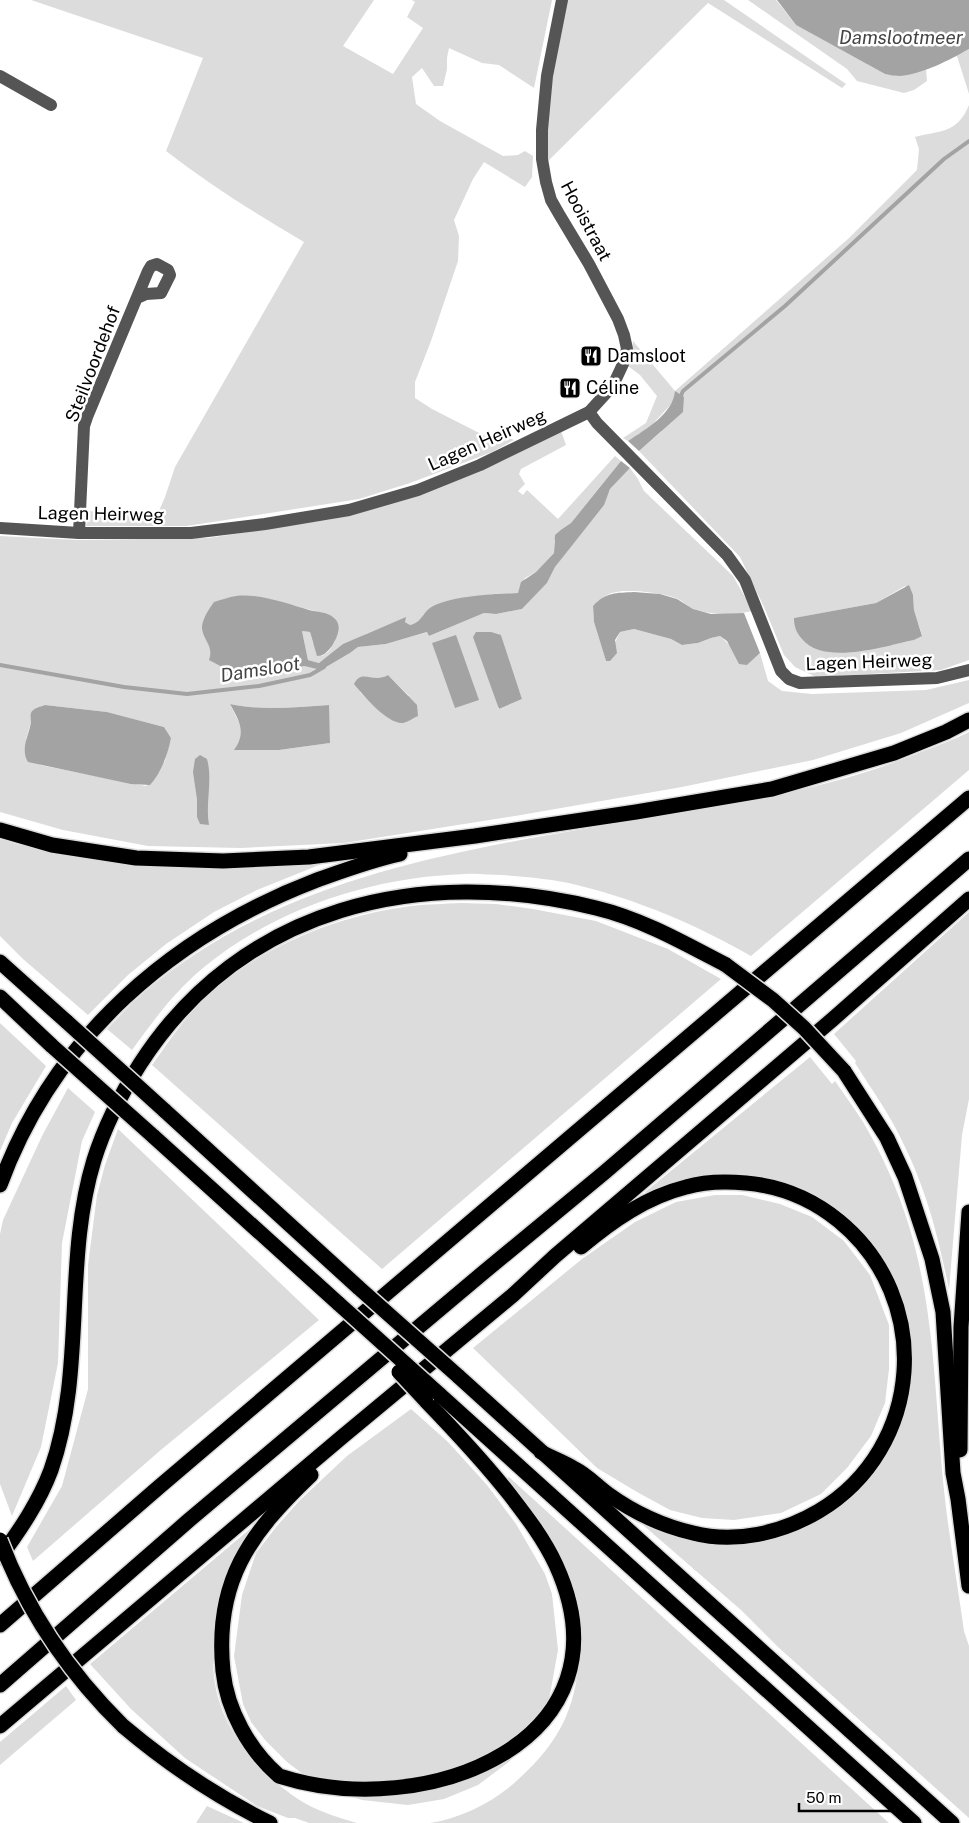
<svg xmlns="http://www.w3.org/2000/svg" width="969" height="1823" font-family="'Public Sans',sans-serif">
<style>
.green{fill:#dcdcdc;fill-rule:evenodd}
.water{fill:#a3a3a3}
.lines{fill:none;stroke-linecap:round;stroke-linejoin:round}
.stream{stroke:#a3a3a3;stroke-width:4}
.highway-casing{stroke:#dbdbdb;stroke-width:18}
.minor{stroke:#555;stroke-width:12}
.highway{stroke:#000;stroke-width:15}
.highway-bridge-casing{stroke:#dbdbdb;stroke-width:18;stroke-linecap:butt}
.highway-bridge{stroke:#000;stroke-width:15}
.labels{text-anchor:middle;stroke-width:5;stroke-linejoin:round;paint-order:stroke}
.street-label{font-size:18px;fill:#000;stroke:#fff}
.poi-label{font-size:18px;fill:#000;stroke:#fff;text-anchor:start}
.water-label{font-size:19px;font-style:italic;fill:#444;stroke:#fff}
</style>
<rect width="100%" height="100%" fill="#fff"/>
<!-- green -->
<g class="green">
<path d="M 31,0 L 374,0 L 343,46 L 393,74 L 423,28 L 407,17 L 415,2 L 412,0 L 552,0 L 534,88 L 499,65 L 482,63 L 449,48 L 447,58 L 447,69 L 443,86 L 434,86 L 422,68 L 412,77 L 416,104 L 440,121 L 503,156 L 518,155 L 525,151 L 533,156 L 532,177 L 525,187 L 484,162 L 473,179 L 454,220 L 459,236 L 458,261 L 431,341 L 415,382 L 415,398 L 432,409 L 491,439 L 502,435 L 514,440 L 492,452 L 410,483 L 359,499 L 187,526 L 86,526 L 89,511 L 156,518 L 165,497 L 175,467 L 304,242 C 256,214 210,185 166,151 L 203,58 Z"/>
<path d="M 566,0 L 724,0 L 846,84 L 842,88 L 708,3 L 547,162 L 546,125 L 555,57 Z"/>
<path d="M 748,0 L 776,0 L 796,25 L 885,74 L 900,76 L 926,69 L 927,81 L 914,90 L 904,93 L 857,81 L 847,69 Z"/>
<path d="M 969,49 L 969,94 L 957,56 Z"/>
<path d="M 969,105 L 969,660 L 941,670 L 816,677 L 795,667 L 784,655 L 764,607 L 740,557 L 639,451 L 661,432 L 674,401 L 650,427 L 628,441 L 623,438 L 646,423 L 657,396 L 640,375 L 628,366 L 631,360 L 633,341 L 675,391 L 849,238 L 917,170 L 919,149 L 915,137 C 941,130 957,134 969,105 ZM 905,586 L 913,595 L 914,610 L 922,635 L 914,640 L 891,645 L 795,618 L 876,603 Z"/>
<path d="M 561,431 L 566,445 L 521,469 L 519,474 L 525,484 L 518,491 L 523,495 L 527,490 L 558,519 L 615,456 L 621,461 L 571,523 L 562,529 L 554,541 L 554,553 L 536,572 L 525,578 L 518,593 L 492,594 L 424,614 L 418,623 L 410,625 L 405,622 L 405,618 L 366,634 L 319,663 L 308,660 L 302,631 L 310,632 L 313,643 L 322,656 L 329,651 L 335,641 L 323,613 L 267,599 L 238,596 L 207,639 L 211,654 L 273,674 L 304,666 L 321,670 L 350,653 L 358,647 L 386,644 L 428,632 L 429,636 L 484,613 L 496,614 L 522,609 L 547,583 L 555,567 L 609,492 L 610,489 L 630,468 L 638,479 L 644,491 L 733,576 L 753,611 C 734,615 714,615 696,610 C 689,608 683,601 676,598 C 663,593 625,588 612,593 C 605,595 598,602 593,606 L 594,622 L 606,661 L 620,632 L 634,629 L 671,639 L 682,645 L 698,643 L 711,638 L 720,636 C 730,644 738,656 747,665 L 760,653 L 768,681 L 782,691 L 812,694 L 926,690 L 969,680 L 969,703 L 901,733 L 813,760 L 682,787 L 515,816 L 344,843 L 241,848 L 148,846 L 63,830 L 0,812 L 0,536 L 78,540 L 208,538 L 332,519 L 486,468 ZM 501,635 L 522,699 L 499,709 L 498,709 ZM 388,675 L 409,696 L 371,702 L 360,692 L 367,677 L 381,679 ZM 230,704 C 263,711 295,707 328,705 L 330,743 L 279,750 L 235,750 L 241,741 L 241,727 ZM 45,705 L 107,712 L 164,727 L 171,738 L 165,761 L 146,786 L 40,765 L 26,739 L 31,722 L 31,713 Z"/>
<path d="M 969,732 L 969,770 L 751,956 C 697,925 638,900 577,885 C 553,879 527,877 502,875 C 490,875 477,873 465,874 C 372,877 276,908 203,968 C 175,991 153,1021 132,1050 L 107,1029 C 118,1018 128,1006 140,996 C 298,857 527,842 725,805 C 794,793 862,777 926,750 C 941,744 955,739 969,732 Z"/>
<path d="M 0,839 L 16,844 L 127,865 L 219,868 L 324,863 L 257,890 L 214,912 L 166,944 L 128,975 L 88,1015 L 23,959 L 0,936 Z"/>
<path d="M 461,903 L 496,904 L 533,909 L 596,921 L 668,949 L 721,979 L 382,1269 L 152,1065 C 165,1047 178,1027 193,1011 C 248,951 332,916 411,906 C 428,904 444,904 461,903 Z"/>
<path d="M 969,912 L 969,1099 L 962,1135 L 949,1290 C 939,1240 927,1191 904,1145 C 891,1116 872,1090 855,1063 L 856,1061 L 834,1034 Z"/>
<path d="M 0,1023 L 46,1066 L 12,1123 L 0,1151 Z"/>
<path d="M 810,1057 L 832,1084 L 835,1081 C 844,1094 854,1108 863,1122 C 882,1154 898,1190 909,1226 C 936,1314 935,1408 945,1499 C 950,1543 958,1587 964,1631 L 969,1646 L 969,1818 L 778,1647 L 741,1610 L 643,1525 L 646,1521 L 705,1541 L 822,1516 L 841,1503 L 859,1487 L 906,1400 L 896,1287 L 882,1258 L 869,1241 L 847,1218 L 825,1202 L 803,1189 L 780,1182 L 748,1176 L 720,1176 L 684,1180 L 660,1187 L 647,1194 L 645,1192 Z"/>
<path d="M 68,1088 L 95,1112 L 82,1141 L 62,1243 L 58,1363 L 41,1447 L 12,1516 L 0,1484 L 0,1234 L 3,1220 L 43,1134 Z"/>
<path d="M 118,1129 L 319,1320 L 162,1449 L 33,1561 L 27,1547 L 62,1486 L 88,1389 L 88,1265 L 97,1195 L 105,1165 Z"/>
<path d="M 715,1195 L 742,1195 L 780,1204 L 812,1217 L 844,1241 L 870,1275 L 889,1325 L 889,1369 L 885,1403 L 871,1436 L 847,1468 L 821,1494 L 781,1513 L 734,1520 L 702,1518 L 670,1510 L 637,1492 L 597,1468 L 473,1348 L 582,1259 L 635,1222 L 676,1202 Z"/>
<path d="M 411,1409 L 448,1442 L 487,1485 L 516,1524 L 545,1574 L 552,1594 L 558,1650 L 550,1694 L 544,1710 L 533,1730 L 510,1761 L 478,1785 L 444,1799 L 408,1805 L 362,1800 L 320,1787 L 287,1762 L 265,1740 L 251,1722 L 243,1704 L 234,1656 L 242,1595 L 256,1553 L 276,1527 L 300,1500 L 347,1456 Z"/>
<path d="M 509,1477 L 889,1823 L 430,1823 C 460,1818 489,1804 512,1785 C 529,1770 545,1754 557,1734 C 583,1693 585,1627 570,1582 C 558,1544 529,1512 506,1480 Z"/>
<path d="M 251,1528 C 230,1559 219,1590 215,1627 C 214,1643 212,1660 214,1677 C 220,1728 256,1771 298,1799 C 316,1811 337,1817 357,1823 L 309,1823 L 295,1818 L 288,1818 L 257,1806 L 185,1758 L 131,1709 L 90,1664 Z"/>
<path d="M 66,1686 L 76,1700 L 0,1765 L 0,1742 Z"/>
<path d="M 207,1806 L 244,1823 L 196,1823 Z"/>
</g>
<!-- water -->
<g class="water">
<path d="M 777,0 L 969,0 L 969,49 C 950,60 922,74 900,76 C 895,76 890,75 885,74 L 796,25 Z"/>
<path d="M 675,391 L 684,397 L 683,412 L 639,451 L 628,441 C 646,429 673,414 675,391 Z"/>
<path d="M 621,461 L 630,468 L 610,489 L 604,505 L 555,567 L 547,583 L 522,609 L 496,614 L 484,613 L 429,636 L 427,632 L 386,644 L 358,647 L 350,653 L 321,670 L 304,666 L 273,674 L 249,674 L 224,668 L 209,660 C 214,646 203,640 202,628 C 202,619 209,609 214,602 C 221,600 229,597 236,596 C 258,593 288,604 309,610 C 317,612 328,612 334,618 C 343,625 337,638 332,646 C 328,651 324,656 317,656 L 310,632 L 302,631 L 308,660 L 319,663 L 343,644 L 406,617 L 405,622 L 410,625 C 422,622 421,615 430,608 C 448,596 496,594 518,593 L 521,582 L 536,572 L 554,553 L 555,535 L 562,529 L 571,523 Z"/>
<path d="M 909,585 L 913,595 L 914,610 L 922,636 L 914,640 C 885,646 824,666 802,639 C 796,632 794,626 794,618 L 876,603 Z"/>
<path d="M 634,592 L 660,594 L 677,599 L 693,609 L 711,614 L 744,613 L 760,653 L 747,665 L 739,664 L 727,641 L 720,636 L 711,638 L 698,643 L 682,645 L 671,639 L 634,629 L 620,632 L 615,640 L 617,653 L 610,661 L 606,661 L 594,622 L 593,606 C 606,592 616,593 634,592 Z"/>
<path d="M 476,632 L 491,632 L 501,635 L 522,699 L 499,709 L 473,637 Z"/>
<path d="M 456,635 L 479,700 L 455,708 L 432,643 Z"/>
<path d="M 388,675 L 417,705 L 418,716 C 413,718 408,722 403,723 C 387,724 364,696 354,684 C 362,668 373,684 388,675 Z"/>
<path d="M 230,704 C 263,711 295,707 329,705 L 330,743 L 279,750 L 234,750 C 247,732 239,721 230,704 Z"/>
<path d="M 45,705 L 107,712 L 164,727 L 171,738 C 168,754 161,773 150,785 L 131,784 L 28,762 C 20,749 29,735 31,722 C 31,719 30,716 31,713 C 33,708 40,707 45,705 Z"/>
<path d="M 200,755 L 207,759 C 213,781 205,803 209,825 L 200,824 L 197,817 L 197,799 L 193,772 L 195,759 Z"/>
</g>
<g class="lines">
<!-- stream -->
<g class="stream">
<path d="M 679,400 L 683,391 L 785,306 L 944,159 L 969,141"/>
<path d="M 0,665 L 124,687 L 187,694 L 259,686 L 310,675 L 324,667"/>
</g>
<!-- highway casing -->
<g class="highway-casing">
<g id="highway">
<path d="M 0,830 L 52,845 L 136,858 L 223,861 L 309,857 L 475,836 L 636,812 L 772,789 L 894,753 L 946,732 L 969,720"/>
<path d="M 0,962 L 67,1022"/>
<path d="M 0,997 L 52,1046"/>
<path d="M 844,1071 L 887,1138 L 905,1177 L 932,1259 L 943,1312 L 953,1473 L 958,1499 L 969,1586"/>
<path d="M 164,1110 L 359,1288"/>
<path d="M 153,1136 L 339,1304"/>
<path d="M 0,1185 C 54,1037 173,935 317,880 C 345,870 372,860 400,854"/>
<path d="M 458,1376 L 952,1823"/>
<path d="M 439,1394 L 914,1823"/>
<path d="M 960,1450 L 961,1327 L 969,1212"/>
<path d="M 541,1452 C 552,1458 564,1462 575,1469 C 587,1475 597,1486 608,1494 C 633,1512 663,1526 693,1533 C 735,1544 782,1533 819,1511 C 924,1448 934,1299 839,1221 C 812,1199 781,1186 746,1183 C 725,1181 706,1181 686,1187 C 646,1197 612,1221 581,1247"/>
<path d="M 311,1475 C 249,1534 214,1582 223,1671 C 227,1710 249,1750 279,1776 C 426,1823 636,1741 556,1565 C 544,1539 527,1517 510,1495 C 484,1462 455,1431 426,1401"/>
<path d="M 0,1557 C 20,1530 39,1502 51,1470 C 86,1370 63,1261 94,1160 C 105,1125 121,1094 140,1064 C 242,906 421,865 596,908 C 642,919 684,943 726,965"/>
<path d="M 0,1625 L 159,1487 L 969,798"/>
<path d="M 0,1685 L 188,1521 L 484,1272 L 605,1172 L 969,859"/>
<path d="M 0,1726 L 342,1437 L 513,1295 L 555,1256 L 833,1019 L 969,899"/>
<path d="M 123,1726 C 168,1764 217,1797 270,1823"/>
</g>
</g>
<!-- minor -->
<g class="minor">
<path d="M 0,76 L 51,105"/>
<path d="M 589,412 L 597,423 L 727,555 L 745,580 L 781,671 L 789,679 L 800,683 L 937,678 L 969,670"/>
<path d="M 0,528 L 79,533 L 191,533 L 265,524 L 349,510 L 418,490 L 480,465 L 589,412 L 610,389 L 616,379 L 623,364 L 627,349 L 624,335 L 618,319 L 589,264 L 559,214 L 551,200 L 546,182 L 542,159 L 542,130 L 547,76 L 562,0"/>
<path d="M 79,533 L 84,426 L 87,417 L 148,271 L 151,266 L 157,264 L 168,270 L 170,275 L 161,293 L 146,294 L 137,298"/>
</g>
<!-- highway -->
<use href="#highway" class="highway"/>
<!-- highway-bridge casing -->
<g class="highway-bridge-casing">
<g id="highway-bridge">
<path d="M 726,965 L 773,1000 L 804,1028 L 844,1071"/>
<path d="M 67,1022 L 164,1110"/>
<path d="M 52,1046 L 153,1136"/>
<path d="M 359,1288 L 458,1376"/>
<path d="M 339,1304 L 439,1394"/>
<path d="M 399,1372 L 426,1401"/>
<path d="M 0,1540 C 27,1611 69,1673 123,1726"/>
</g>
</g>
<!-- highway-bridge -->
<use href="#highway-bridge" class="highway-bridge"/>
</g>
<!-- icons -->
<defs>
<g id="restaurant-square" transform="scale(1.125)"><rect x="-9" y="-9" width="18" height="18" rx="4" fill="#000" stroke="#fff"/><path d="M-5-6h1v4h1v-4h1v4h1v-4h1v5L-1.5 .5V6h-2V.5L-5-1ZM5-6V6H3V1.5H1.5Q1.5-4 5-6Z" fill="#fff"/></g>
</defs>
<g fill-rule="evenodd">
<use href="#restaurant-square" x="591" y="356"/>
<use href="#restaurant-square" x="570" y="388"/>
</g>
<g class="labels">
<!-- street labels -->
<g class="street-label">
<text transform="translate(586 221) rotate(62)" y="6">Hooistraat</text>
<text transform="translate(93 364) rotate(-69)" y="6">Steilvoordehof</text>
<text transform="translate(487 440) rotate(-24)" y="6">Lagen Heirweg</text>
<text transform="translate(101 514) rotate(1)" y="6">Lagen Heirweg</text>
<text transform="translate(869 662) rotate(-2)" y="6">Lagen Heirweg</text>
</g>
<!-- poi labels -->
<g class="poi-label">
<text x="607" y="362">Damsloot</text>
<text x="586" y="394">Céline</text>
</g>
<!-- water labels -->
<g class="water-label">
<text x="901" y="44">Damslootmeer</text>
<text transform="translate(260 669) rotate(-9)" y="7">Damsloot</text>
</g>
</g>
<!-- scale -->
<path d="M799 1803v8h95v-8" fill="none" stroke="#000000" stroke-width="2.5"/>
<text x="806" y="1803" font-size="15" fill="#000000" stroke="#ffffff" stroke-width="4" paint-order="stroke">50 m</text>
</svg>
